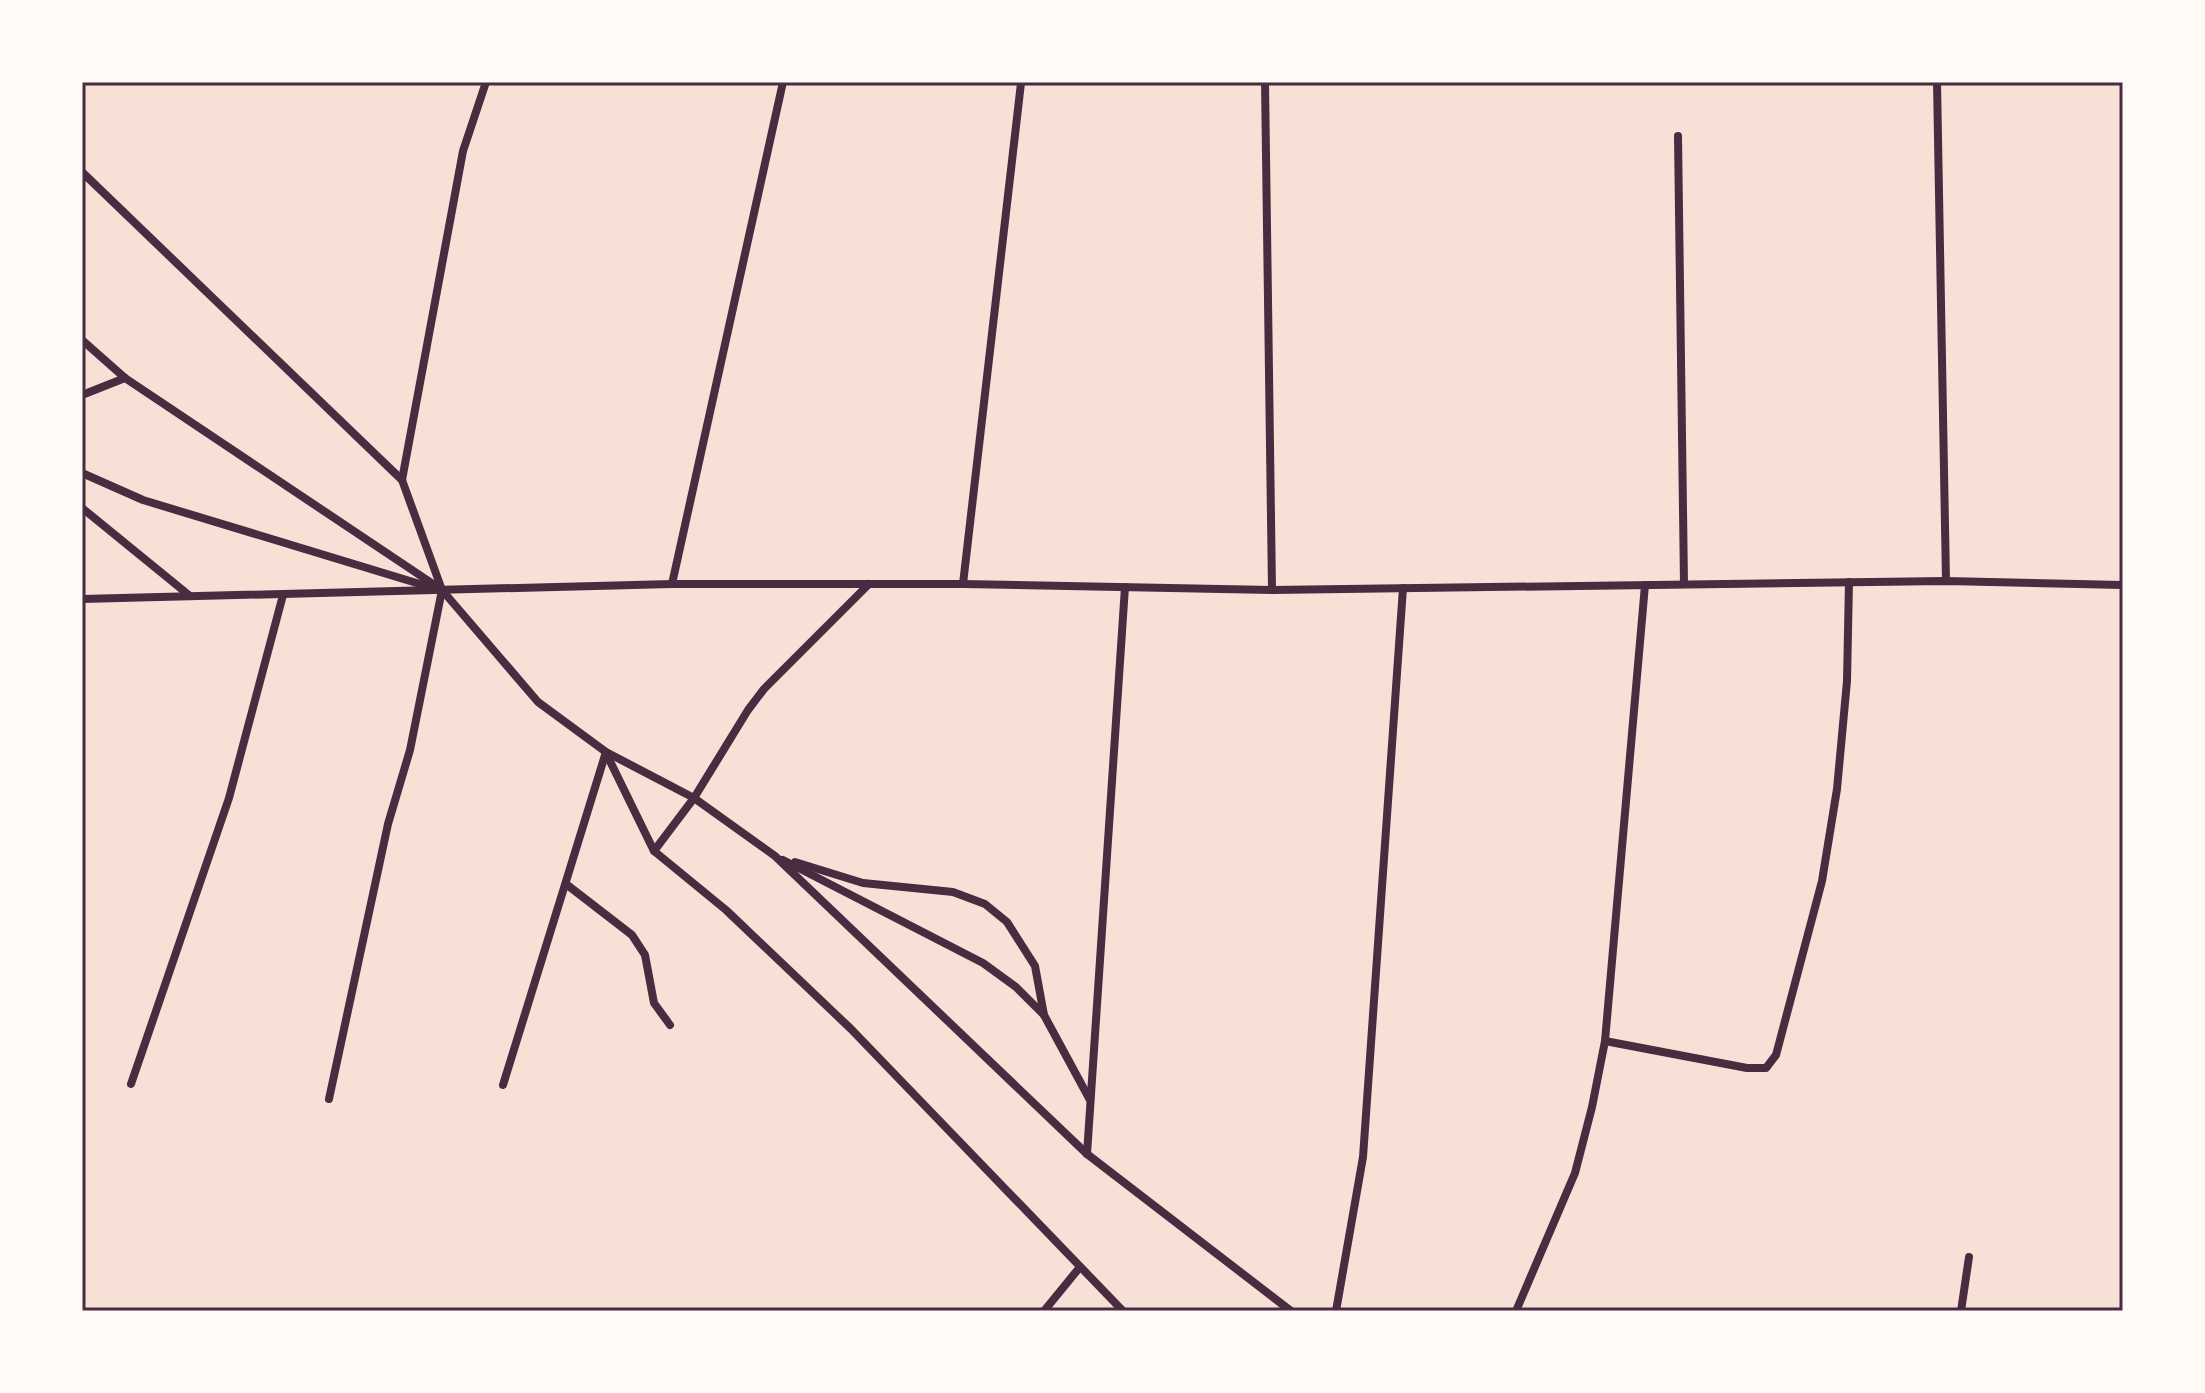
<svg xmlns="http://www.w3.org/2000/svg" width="2205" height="1393" font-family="'Titillium Web',sans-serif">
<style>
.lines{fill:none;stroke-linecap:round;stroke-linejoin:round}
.minor{stroke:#4a2c40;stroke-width:8}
.neatline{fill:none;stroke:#4a2c40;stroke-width:3}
</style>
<rect width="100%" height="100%" fill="#f7e1d7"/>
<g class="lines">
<!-- minor -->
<g class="minor">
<path d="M 1265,82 L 1272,590"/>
<path d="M 1937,82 L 1946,581"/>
<path d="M 1678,136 L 1684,584"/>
<path d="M 82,172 L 402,480"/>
<path d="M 82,340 L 125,378 L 442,590 L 538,702 L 606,752 L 694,798 L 775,856 L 1087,1154 L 1291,1311"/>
<path d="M 82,395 L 125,378"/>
<path d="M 82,473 L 143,500 L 433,588"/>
<path d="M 82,508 L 190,596"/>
<path d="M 672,584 L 783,82"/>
<path d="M 963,584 L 1021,83"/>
<path d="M 82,599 L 672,584 L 963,584 L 1272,590 L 1946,581 L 2123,585"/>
<path d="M 606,753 L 654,851 L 726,910 L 851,1029 L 1123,1311"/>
<path d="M 654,851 L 694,798 L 748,710 L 764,689 L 869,584"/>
<path d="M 783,860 L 983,963 L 1016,987 L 1044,1015 L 1090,1100"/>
<path d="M 795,862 L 863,883 L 953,892 L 985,904 L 1007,922 L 1035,966 L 1044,1015"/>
<path d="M 566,884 L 632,935 L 645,955 L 654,1003 L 670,1025"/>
<path d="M 1605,1041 L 1747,1068 L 1766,1068 L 1776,1055 L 1822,881 L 1837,789 L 1847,681 L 1849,582"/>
<path d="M 131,1084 L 229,798 L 283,595"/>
<path d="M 503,1085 L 606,752"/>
<path d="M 329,1099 L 388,824 L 410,750 L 442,590 L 402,480 L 463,151 L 486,82"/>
<path d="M 1087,1154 L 1125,587"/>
<path d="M 1044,1311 L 1080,1267"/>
<path d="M 1336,1311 L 1363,1157 L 1403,588"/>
<path d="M 1516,1311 L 1575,1173 L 1592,1107 L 1605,1041 L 1645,585"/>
<path d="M 1961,1311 L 1969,1257"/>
</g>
</g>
<!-- border -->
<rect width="2205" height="1393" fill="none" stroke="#fffaf5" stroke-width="168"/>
<rect x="84" y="84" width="2037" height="1225" class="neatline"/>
</svg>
